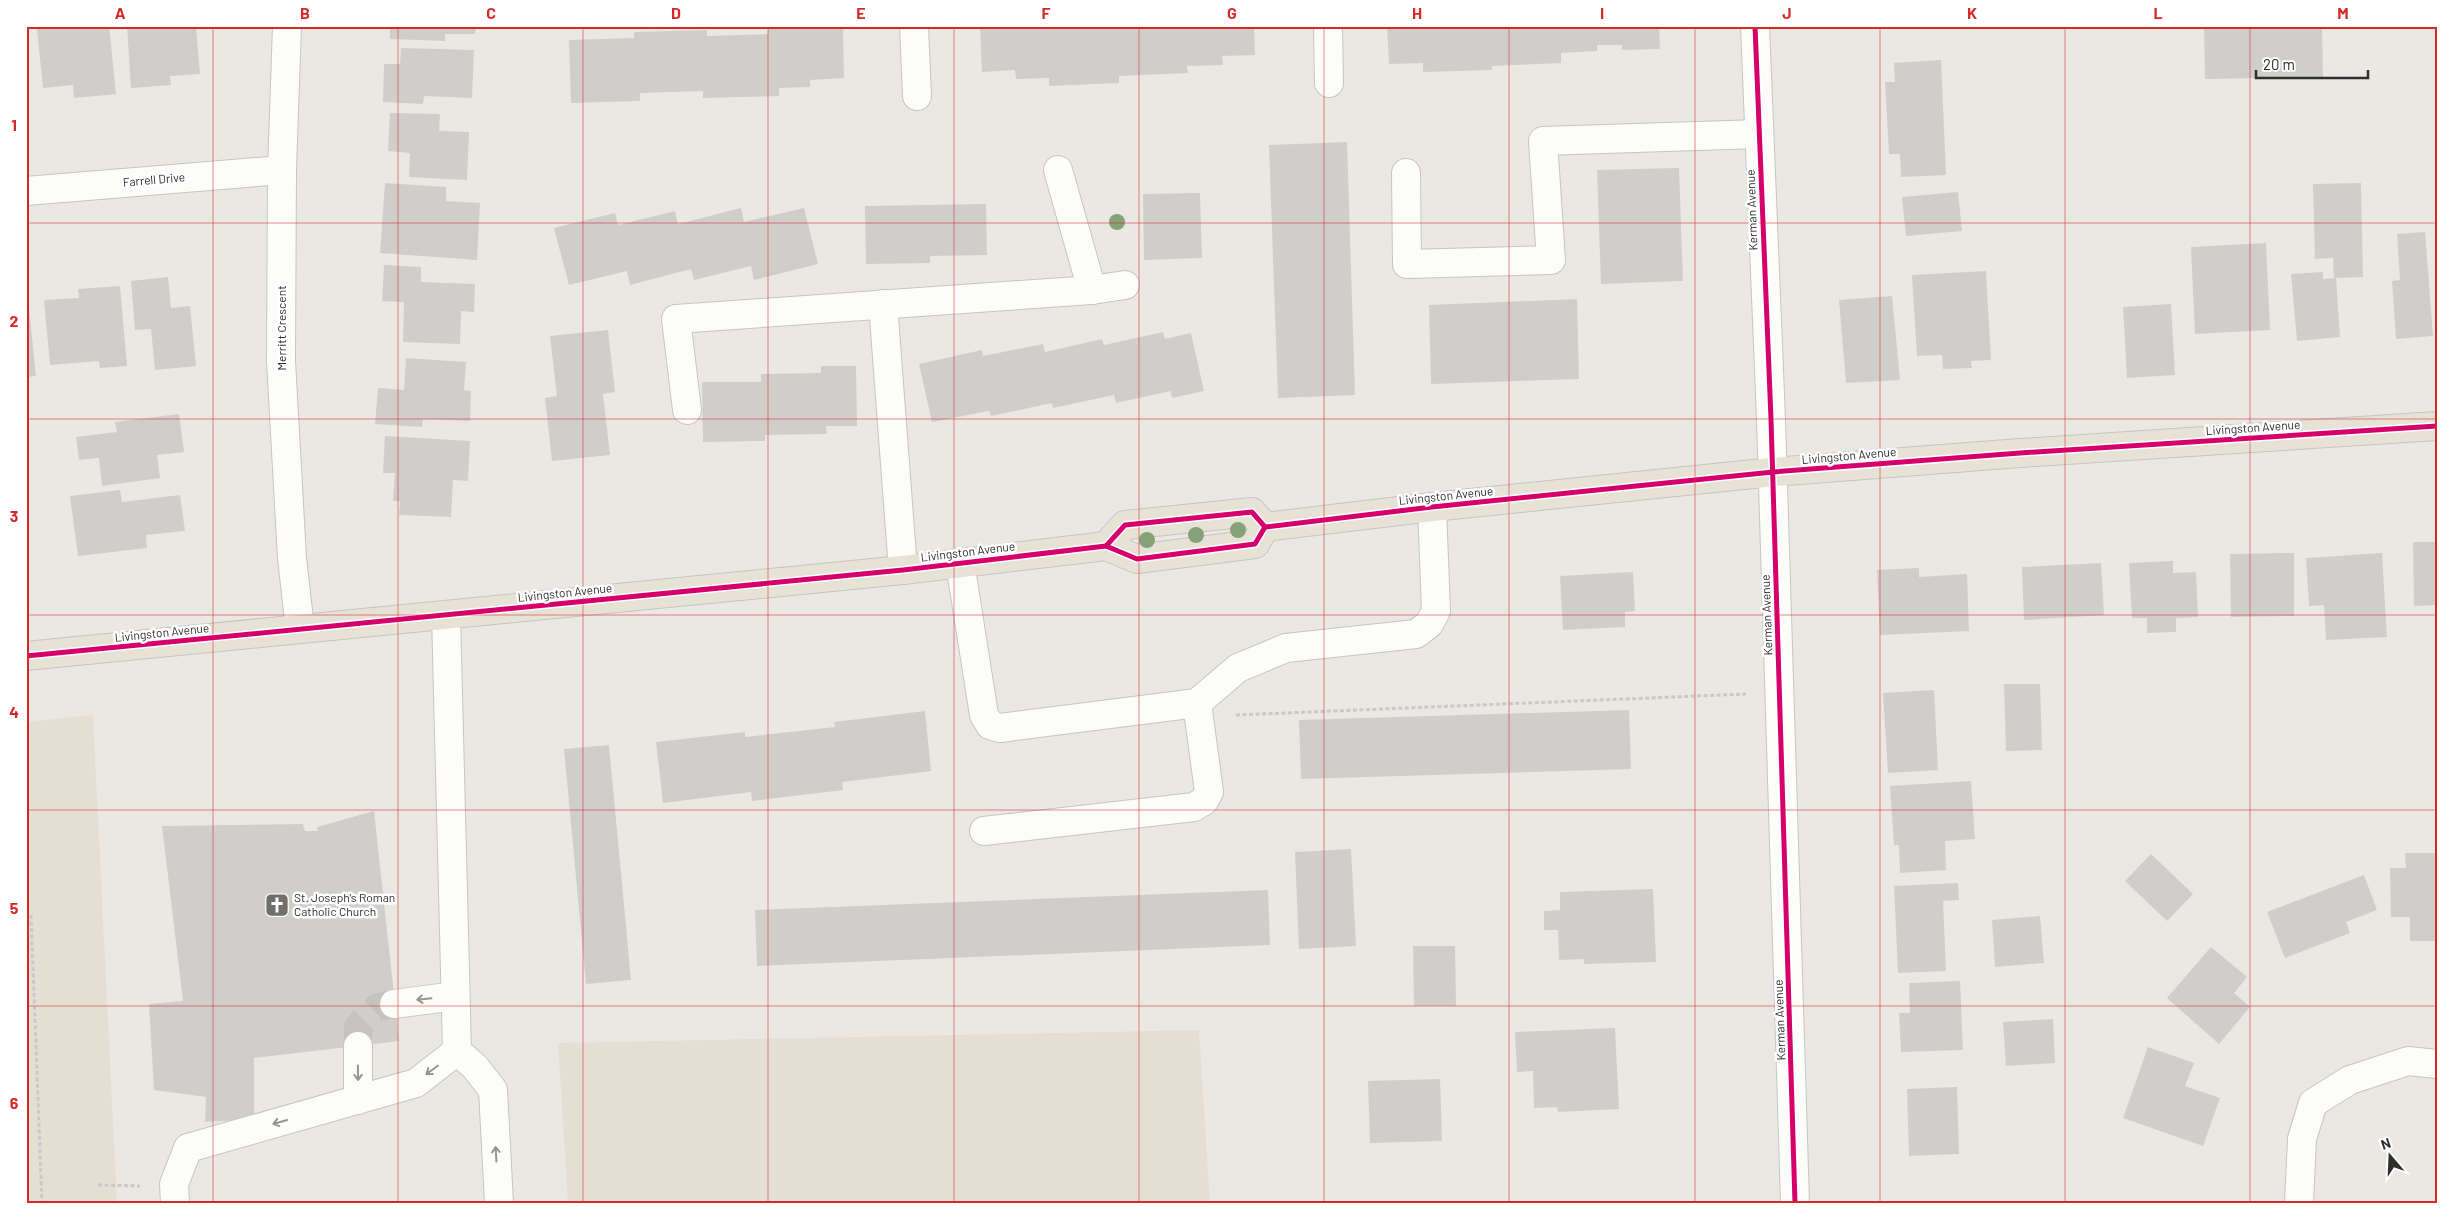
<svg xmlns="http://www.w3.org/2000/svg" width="2463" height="1229" font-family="Barlow,sans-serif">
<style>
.education{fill:#e5dfd3}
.building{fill:#d0cecb}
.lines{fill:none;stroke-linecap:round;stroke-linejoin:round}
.minor-tunnel{stroke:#c5c3c0;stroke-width:28;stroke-dasharray:28 14;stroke-linecap:butt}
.minor-casing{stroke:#c6c5c4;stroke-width:30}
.major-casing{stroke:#c6c5c4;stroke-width:30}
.path{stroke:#c9c9c8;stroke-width:3;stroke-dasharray:4 2.5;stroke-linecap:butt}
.minor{stroke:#fcfcfb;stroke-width:28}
.major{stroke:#e7e2d6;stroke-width:28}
.cycleway-casing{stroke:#fff;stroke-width:8}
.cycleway{stroke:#d6006c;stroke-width:5}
.tree{fill:#85a278}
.oneway{stroke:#959594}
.grid{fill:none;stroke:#d62828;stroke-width:1;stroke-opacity:0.55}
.labels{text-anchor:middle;stroke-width:5;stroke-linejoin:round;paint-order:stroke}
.street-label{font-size:12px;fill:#2e2e2e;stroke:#fff}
.poi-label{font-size:12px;fill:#2e2e2e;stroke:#fff;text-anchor:start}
.neatline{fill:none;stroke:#d62828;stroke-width:2}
.grid-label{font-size:16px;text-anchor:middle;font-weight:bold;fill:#d62828}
</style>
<rect width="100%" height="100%" fill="#ebe8e4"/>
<!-- education -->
<g class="education">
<path d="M 93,715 L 117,1203 L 26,1203 L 26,722 Z"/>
<path d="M 1199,1030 L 1210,1203 L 568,1203 L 558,1043 Z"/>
</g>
<!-- building -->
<g class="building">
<path d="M 68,26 L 109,26 L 116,94 L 74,98 L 73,85 L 43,88 L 37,29 Z"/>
<path d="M 127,26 L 196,26 L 200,74 L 170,76 L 171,85 L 131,88 Z"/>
<path d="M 390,26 L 476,26 L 475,34 L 445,34 L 445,41 L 390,39 Z"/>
<path d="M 843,26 L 844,78 L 810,80 L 810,87 L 779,88 L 779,96 L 703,98 L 703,91 L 640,93 L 640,101 L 571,103 L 569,40 L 634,38 L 634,32 L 707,30 L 707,36 L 768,34 L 768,27 Z"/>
<path d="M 980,26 L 1254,26 L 1255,55 L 1222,56 L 1223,65 L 1187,66 L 1188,73 L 1119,76 L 1119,83 L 1049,86 L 1049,78 L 1016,79 L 1015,70 L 982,72 Z"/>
<path d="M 1387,26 L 1659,26 L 1660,49 L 1622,50 L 1622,45 L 1597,45 L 1597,51 L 1561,53 L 1561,63 L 1492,66 L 1492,70 L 1423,72 L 1423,63 L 1389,64 Z"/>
<path d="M 2204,26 L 2322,26 L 2323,77 L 2205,79 Z"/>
<path d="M 401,48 L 474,50 L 472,98 L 424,96 L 423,104 L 383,102 L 384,64 L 400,64 Z"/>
<path d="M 1941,60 L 1946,175 L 1901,177 L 1900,154 L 1889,154 L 1885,82 L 1895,82 L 1894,63 Z"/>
<path d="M 390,113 L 440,114 L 439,131 L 469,132 L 467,180 L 409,177 L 410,153 L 388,151 Z"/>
<path d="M 1347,142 L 1355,395 L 1278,398 L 1269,145 Z"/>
<path d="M 1679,168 L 1683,281 L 1601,284 L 1597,170 Z"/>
<path d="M 385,183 L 446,187 L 446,201 L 480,203 L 477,260 L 380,253 Z"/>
<path d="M 2361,183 L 2363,277 L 2334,278 L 2333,258 L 2315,259 L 2313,184 Z"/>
<path d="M 1958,192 L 1962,231 L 1906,236 L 1902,197 Z"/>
<path d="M 1200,193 L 1202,258 L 1144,260 L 1143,194 Z"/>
<path d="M 986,204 L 987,255 L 930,256 L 930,263 L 866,264 L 865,206 Z"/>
<path d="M 741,208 L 744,222 L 804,208 L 818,264 L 754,280 L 751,266 L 694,280 L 691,269 L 630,285 L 627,271 L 569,285 L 554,228 L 615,213 L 618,225 L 675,211 L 678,224 Z"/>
<path d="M 2425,232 L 2433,336 L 2396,339 L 2392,281 L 2400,280 L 2397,234 Z"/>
<path d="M 2266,243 L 2270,330 L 2195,334 L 2191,247 Z"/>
<path d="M 384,265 L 421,267 L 421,282 L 475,284 L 474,312 L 461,311 L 460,344 L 403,342 L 404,302 L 382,301 Z"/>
<path d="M 1986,271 L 1991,360 L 1971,361 L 1972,368 L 1943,369 L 1942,355 L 1917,356 L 1912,275 Z"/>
<path d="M 2323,272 L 2323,279 L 2336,278 L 2340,337 L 2297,341 L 2291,274 Z"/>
<path d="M 168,277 L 171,308 L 190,306 L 196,366 L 155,370 L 151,329 L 135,330 L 131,281 Z"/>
<path d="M 120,286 L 127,366 L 100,368 L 99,361 L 50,365 L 44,300 L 79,298 L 78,289 Z"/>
<path d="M 1892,296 L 1900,380 L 1846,383 L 1839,300 Z"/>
<path d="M 26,297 L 28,297 L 36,376 L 26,377 Z"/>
<path d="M 1577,299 L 1579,379 L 1431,384 L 1429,305 Z"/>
<path d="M 2171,304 L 2175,375 L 2127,378 L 2123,307 Z"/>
<path d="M 608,330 L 615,392 L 603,394 L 610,455 L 552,461 L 545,398 L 557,396 L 550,336 Z"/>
<path d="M 1163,332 L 1165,339 L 1191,333 L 1204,391 L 1172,398 L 1171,391 L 1116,403 L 1114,395 L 1053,408 L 1052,403 L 991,416 L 989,411 L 932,422 L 919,364 L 982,350 L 983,356 L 1043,344 L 1045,352 L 1102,339 L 1104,345 Z"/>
<path d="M 406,358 L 466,362 L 464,390 L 471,391 L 470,421 L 423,419 L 422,427 L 375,424 L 378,388 L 404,390 Z"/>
<path d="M 821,366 L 856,366 L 857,426 L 826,426 L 827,434 L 765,435 L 765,441 L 703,442 L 702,382 L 761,382 L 761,374 L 821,373 Z"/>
<path d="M 179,414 L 184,452 L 157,455 L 160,478 L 102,486 L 99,458 L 79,460 L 76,437 L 117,432 L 115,422 Z"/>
<path d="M 385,436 L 470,441 L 468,481 L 453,480 L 451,517 L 399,515 L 400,501 L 393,501 L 395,473 L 383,473 Z"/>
<path d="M 120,490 L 122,502 L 180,495 L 185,531 L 146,535 L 147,548 L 78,556 L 70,496 Z"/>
<path d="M 2413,542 L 2437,542 L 2437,605 L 2414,606 Z"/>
<path d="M 2294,553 L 2294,616 L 2231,617 L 2230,554 Z"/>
<path d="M 2382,553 L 2387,637 L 2326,640 L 2324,605 L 2309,606 L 2306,558 Z"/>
<path d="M 2173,561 L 2173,573 L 2196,572 L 2198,617 L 2176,618 L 2176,632 L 2147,633 L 2147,618 L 2132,618 L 2129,563 Z"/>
<path d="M 2101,563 L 2104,615 L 2024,620 L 2022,567 Z"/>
<path d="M 1919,568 L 1919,577 L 1967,574 L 1969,631 L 1880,635 L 1877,570 Z"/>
<path d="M 1633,572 L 1635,611 L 1625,612 L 1625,627 L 1563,630 L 1560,576 Z"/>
<path d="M 2004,684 L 2040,684 L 2042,750 L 2006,751 Z"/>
<path d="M 1934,690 L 1938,770 L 1888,773 L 1883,693 Z"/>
<path d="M 1629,710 L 1631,769 L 1301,779 L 1299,720 Z"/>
<path d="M 925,711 L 931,771 L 842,782 L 843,790 L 752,801 L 751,792 L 663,803 L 656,742 L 745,732 L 745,737 L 835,727 L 834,722 Z"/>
<path d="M 609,745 L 631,980 L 586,984 L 564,749 Z"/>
<path d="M 1971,781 L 1975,839 L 1945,841 L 1946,870 L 1900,873 L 1899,845 L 1894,845 L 1890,786 Z"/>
<path d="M 374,811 L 399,1041 L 254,1058 L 254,1119 L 205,1122 L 206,1097 L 154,1090 L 149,1004 L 183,1001 L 162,826 L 303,824 L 305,831 L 318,831 L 317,827 Z"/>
<path d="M 1351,849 L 1356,946 L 1299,949 L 1295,852 Z"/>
<path d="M 2405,853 L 2435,853 L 2437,941 L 2410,941 L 2410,917 L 2391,917 L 2390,868 L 2406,868 Z"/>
<path d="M 2151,854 L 2193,894 L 2167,921 L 2125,881 Z"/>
<path d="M 2364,875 L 2377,910 L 2346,922 L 2350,933 L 2285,958 L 2267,912 Z"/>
<path d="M 1958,883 L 1959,900 L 1943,901 L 1946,971 L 1898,973 L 1894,886 Z"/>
<path d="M 1653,889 L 1656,962 L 1584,964 L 1584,959 L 1559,960 L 1558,930 L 1544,930 L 1544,911 L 1560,910 L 1560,892 Z"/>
<path d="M 1268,890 L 1270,945 L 757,966 L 755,910 Z"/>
<path d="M 2040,916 L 2044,963 L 1995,967 L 1992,920 Z"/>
<path d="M 1413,946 L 1455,946 L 1456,1006 L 1414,1006 Z"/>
<path d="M 2211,947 L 2247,977 L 2234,993 L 2250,1007 L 2219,1044 L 2167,998 Z"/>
<path d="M 1960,981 L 1963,1050 L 1901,1052 L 1899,1013 L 1910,1013 L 1909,983 Z"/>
<path d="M 2053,1019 L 2055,1063 L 2006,1066 L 2003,1022 Z"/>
<path d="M 1615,1028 L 1619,1109 L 1558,1112 L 1557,1107 L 1534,1108 L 1533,1071 L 1517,1072 L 1515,1032 Z"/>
<path d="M 2148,1047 L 2194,1063 L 2185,1086 L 2220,1098 L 2203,1146 L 2123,1118 Z"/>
<path d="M 1440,1079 L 1442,1141 L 1370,1143 L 1368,1081 Z"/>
<path d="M 1957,1087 L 1959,1154 L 1909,1156 L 1907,1089 Z"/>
</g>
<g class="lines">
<!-- minor-tunnel -->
<path class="minor-tunnel" d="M 358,1046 L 358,1027 L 378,1007 L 394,1004"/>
<!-- minor casing -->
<g class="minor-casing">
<g id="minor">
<path d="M 287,26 L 282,170 L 281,361 L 292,558 L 300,629"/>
<path d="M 914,26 L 917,96"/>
<path d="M 1328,26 L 1329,83"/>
<path d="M 1755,26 L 1771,419 L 1795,1203"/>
<path d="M 1058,170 L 1092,290"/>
<path d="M 1406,173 L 1407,264 L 1551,260 L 1543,141 L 1759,134"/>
<path d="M 26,191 L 282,170"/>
<path d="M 883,304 L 903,570"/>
<path d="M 687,410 L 676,319 L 1092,290 L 1125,285"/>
<path d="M 960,563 L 984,715 L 990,725 L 1000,728 L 1197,703 L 1238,668 L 1286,648 L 1416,634 L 1429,624 L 1436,611 L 1432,507"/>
<path d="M 446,615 L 457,1051"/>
<path d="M 984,831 L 1194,807 L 1204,801 L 1209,792 L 1197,703"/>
<path d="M 394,1004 L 455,996"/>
<path d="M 358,1046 L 358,1100"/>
<path d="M 175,1203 L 174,1184 L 188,1148 L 416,1083 L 457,1051 L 475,1067 L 493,1090 L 499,1203"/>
<path d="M 2299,1203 L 2302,1139 L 2313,1103 L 2350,1080 L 2408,1061 L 2437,1064"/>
</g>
</g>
<!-- major casing -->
<g class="major-casing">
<g id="major">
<path d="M 1265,527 L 1432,507 L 1773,472 L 2020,453 L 2437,426"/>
<path d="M 1106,546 L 1125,525 L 1252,512 L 1265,527"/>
<path d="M 26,656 L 903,570 L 1106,546 L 1137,559 L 1255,544 L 1265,527"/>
</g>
</g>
<!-- path -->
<g class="path">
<path d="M 1236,715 L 1746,694"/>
<path d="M 31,915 L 42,1203"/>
<path d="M 98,1185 L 140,1186"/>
</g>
<!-- minor -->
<use href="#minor" class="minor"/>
<!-- major -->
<use href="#major" class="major"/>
<!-- cycleway casing -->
<g class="cycleway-casing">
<g id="cycleway">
<path d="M 1755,26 L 1771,419 L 1795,1203"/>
<path d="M 1265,527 L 1432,507 L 1773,472 L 2020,453 L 2437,426"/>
<path d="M 1106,546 L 1125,525 L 1252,512 L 1265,527"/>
<path d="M 26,656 L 903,570 L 1106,546 L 1137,559 L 1255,544 L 1265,527"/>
</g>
</g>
<!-- cycleway -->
<use href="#cycleway" class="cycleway"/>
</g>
<!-- trees -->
<g class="tree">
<circle cx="1117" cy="222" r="8"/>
<circle cx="1238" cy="530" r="8"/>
<circle cx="1196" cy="535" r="8"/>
<circle cx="1147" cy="540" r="8"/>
</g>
<!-- one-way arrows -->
<defs><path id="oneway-shaft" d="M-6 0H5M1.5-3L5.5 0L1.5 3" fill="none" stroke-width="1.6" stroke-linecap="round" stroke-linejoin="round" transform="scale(1.25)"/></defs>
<g class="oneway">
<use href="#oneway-shaft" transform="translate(424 999) rotate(174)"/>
<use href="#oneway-shaft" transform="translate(432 1070) rotate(143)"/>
<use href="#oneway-shaft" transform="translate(358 1073) rotate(89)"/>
<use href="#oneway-shaft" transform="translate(280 1122) rotate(164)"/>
<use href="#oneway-shaft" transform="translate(496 1154) rotate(-93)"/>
</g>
<!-- grid -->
<path class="grid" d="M 213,26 L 213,1203M 398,26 L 398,1203M 583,26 L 583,1203M 768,26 L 768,1203M 954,26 L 954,1203M 1139,26 L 1139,1203M 1324,26 L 1324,1203M 1509,26 L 1509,1203M 1695,26 L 1695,1203M 1880,26 L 1880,1203M 2065,26 L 2065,1203M 2250,26 L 2250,1203M 26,223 L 2437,223M 26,419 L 2437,419M 26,615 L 2437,615M 26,810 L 2437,810M 26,1006 L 2437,1006"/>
<!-- icons -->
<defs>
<g id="church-square" transform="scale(1.25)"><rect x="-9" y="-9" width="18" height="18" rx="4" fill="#706f6e" stroke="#fff"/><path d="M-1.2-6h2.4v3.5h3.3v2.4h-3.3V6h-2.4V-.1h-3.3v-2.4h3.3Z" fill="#fff"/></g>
</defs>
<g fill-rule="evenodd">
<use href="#church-square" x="277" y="905"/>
</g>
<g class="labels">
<!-- street labels -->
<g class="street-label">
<text transform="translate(154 180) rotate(-5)" y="4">Farrell Drive</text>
<text transform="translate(1752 210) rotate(-92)" y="4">Kerman Avenue</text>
<text transform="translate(282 328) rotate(-90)" y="4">Merritt Crescent</text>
<text transform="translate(2253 428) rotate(-4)" y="4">Livingston Avenue</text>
<text transform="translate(1849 456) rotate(-5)" y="4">Livingston Avenue</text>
<text transform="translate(1446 496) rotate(-6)" y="4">Livingston Avenue</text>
<text transform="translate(968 552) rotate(-7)" y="4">Livingston Avenue</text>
<text transform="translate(565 593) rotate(-6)" y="4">Livingston Avenue</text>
<text transform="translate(1767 615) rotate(-92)" y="4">Kerman Avenue</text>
<text transform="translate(162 633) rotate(-6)" y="4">Livingston Avenue</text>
<text transform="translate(1780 1020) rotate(-92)" y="4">Kerman Avenue</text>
</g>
<!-- poi labels -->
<g class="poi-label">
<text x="294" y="902">St. Joseph's Roman<tspan x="294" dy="14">Catholic Church</tspan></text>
</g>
</g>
<!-- border -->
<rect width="2463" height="1229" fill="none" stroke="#ffffff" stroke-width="55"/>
<!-- north arrow -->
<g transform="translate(2390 1156) rotate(341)" stroke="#ffffff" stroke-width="4" paint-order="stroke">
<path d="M0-4L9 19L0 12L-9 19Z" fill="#2e2e2e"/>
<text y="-8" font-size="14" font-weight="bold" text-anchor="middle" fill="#2e2e2e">N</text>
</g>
<!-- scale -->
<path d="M2256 70v8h112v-8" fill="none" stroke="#2e2e2e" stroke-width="2.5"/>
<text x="2263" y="70" font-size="15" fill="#2e2e2e" stroke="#ffffff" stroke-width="4" paint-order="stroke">20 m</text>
<rect x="28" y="28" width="2408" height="1174" class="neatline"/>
<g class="grid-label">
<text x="120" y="19">A</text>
<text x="305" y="19">B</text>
<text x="491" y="19">C</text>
<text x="676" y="19">D</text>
<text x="861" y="19">E</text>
<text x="1046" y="19">F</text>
<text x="1232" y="19">G</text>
<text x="1417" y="19">H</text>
<text x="1602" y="19">I</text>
<text x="1787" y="19">J</text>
<text x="1972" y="19">K</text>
<text x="2158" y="19">L</text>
<text x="2343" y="19">M</text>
<text x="14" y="131">1</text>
<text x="14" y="327">2</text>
<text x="14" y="522">3</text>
<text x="14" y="718">4</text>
<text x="14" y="914">5</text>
<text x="14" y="1109">6</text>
</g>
</svg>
